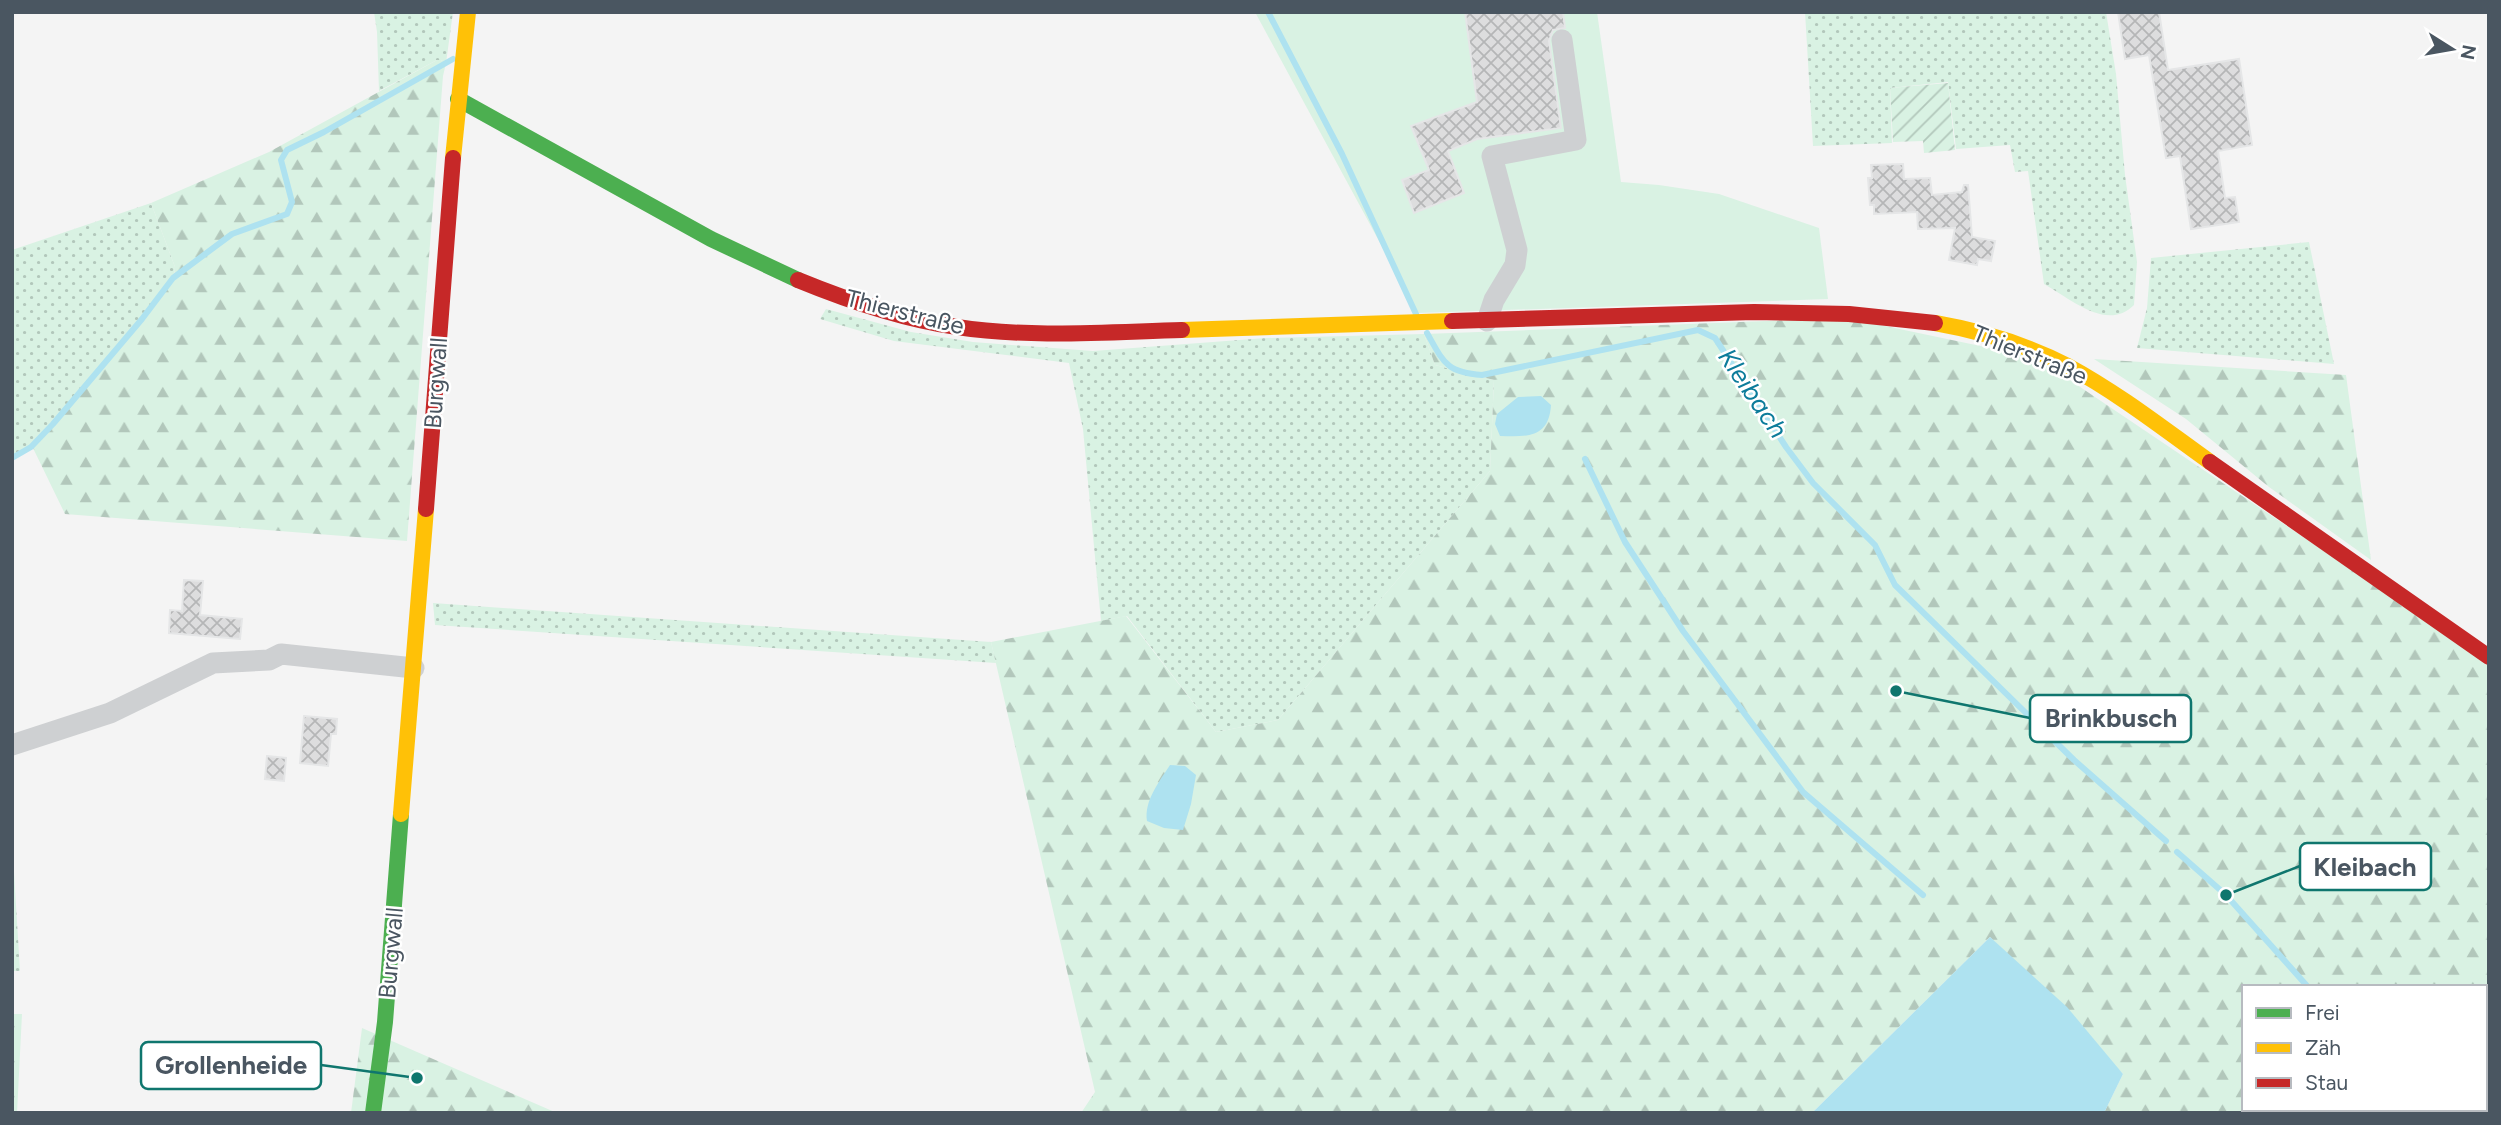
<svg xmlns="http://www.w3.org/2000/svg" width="2501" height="1125" font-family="Figtree,sans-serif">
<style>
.grass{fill:url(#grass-dots)}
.forest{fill:url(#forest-firs);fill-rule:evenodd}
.garden{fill:url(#garden-furrows)}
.pitch{fill:#d9f2e3}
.water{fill:#aee2f0}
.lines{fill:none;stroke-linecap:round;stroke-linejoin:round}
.stream{stroke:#aee2f0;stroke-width:6}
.building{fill:url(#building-cross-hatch);stroke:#e5e6e7;stroke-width:2}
.street{stroke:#ced0d2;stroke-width:21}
.fast{stroke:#4caf50;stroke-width:16}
.slow{stroke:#ffc107;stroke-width:16}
.jam{stroke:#c62828;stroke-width:16}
.labels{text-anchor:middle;stroke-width:5;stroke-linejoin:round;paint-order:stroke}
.street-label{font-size:24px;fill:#4a5661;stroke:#fff}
.water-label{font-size:26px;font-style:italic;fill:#0c7c9b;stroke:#fff}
.leader{fill:none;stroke:#0f766e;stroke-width:2.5}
.callout-dot{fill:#0f766e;stroke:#fff;stroke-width:2.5}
.callout{fill:#fff;stroke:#0f766e;stroke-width:2.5}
.callout-label{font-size:26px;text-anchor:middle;font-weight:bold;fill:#4a5661}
</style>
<defs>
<pattern id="grass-dots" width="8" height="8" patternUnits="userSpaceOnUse" patternTransform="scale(1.75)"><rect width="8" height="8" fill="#d9f2e3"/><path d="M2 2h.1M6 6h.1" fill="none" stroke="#b2c7bb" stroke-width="1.8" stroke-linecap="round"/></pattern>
<pattern id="forest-firs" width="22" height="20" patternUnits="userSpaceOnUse" patternTransform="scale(1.75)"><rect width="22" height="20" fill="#d9f2e3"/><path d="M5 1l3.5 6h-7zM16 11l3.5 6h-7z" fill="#b2c7bb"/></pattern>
<pattern id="garden-furrows" width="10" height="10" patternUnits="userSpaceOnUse" patternTransform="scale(1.75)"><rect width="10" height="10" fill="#d9f2e3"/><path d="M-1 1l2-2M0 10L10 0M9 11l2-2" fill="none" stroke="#b2c7bb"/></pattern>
<pattern id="building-cross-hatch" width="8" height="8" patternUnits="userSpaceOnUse" patternTransform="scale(1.75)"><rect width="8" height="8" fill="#ddddde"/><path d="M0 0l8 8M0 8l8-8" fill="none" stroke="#b5b6b7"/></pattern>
</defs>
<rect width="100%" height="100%" fill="#f4f4f4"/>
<!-- grass -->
<g class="grass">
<path d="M 374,12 L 453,12 L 446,63 L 441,60 L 437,60 L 379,91 L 377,32 Z"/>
<path d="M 1805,12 L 2106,12 L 2116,74 L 2125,175 L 2137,262 L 2134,305 C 2107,332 2071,299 2044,284 L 2028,171 L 2015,172 L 2010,145 L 1956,149 L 1948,82 L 1890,88 L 1892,143 L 1813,146 Z"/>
<path d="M 151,203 L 175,267 L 174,277 L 145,317 L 53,425 L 32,446 L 12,458 L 12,250 Z"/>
<path d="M 2309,242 L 2334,364 L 2137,348 L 2147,308 L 2151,258 Z"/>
<path d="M 826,309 L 911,332 L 973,342 L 1093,351 L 1266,338 L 1424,334 L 1435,365 L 1494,380 L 1490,471 L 1278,720 L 1216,732 L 1127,616 L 1101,621 L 1083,429 L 1069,363 L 894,341 L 820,319 Z"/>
<path d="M 433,603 L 991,642 L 996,663 L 435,625 Z"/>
<path d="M 12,839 L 20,971 L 12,971 Z"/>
</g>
<!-- forest -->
<g class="forest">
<path d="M 437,60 L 441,60 L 446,63 L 443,76 L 407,541 L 65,514 L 32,446 L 145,317 L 174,277 L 175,267 L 151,203 L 269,152 Z"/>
<path d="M 1847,318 L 2037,358 L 2489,662 L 2489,1113 L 2104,1113 L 2123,1074 L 1990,937 L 1812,1113 L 1081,1113 L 1095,1092 L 991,642 L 1126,616 L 1216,732 L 1278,720 L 1490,471 L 1494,380 L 1435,365 L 1424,334 ZM 2244,987 L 2485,987 L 2485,1109 L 2244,1109 Z"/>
<path d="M 2094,359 L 2346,375 L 2371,560 L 2269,487 L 2186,419 Z"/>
<path d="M 12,1014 L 22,1014 L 17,1113 L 12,1113 Z"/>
<path d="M 362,1028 L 557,1113 L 351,1113 Z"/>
</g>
<!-- garden -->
<path class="garden" d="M 1948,83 L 1955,150 L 1924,153 L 1923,141 L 1893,142 L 1890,88 Z"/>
<!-- pitch -->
<path class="pitch" d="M 1255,12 L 1597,12 L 1621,182 L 1659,185 L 1719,194 L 1819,228 L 1828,299 L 1418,313 Z"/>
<!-- water -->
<g class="water">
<path d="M 1541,396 L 1551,405 C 1549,438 1527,437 1500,436 L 1495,424 L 1497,414 L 1518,397 Z"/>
<path d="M 1170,765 L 1185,766 L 1196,775 L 1191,804 L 1183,830 L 1164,828 L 1147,821 C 1144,801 1159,782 1170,765 Z"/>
<path d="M 1990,937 L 2067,1007 L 2123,1074 L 2104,1113 L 1812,1113 Z"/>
</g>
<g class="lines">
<!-- stream -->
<g class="stream">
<path d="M 1268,12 L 1342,154 L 1416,314"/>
<path d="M 1427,333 C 1444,363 1446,372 1482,375 L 1698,330 L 1715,338 L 1786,447 L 1813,483 L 1875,545 L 1895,585 L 2074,760 L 2166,841"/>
<path d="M 12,458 L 31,447 L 53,424 L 142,319 L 173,278 L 232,234 L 287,214 L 292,202 L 281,160 L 287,150 L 324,132 L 453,59"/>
<path d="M 1585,459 L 1625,542 L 1683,631 L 1803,792 L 1923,895"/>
<path d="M 2177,852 L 2226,895 L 2308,987"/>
<path d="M 2406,1109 L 2408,1113"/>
</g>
</g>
<!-- building -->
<g class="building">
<path d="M 1465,12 L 1563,12 L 1565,28 L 1553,30 L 1549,41 L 1561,128 L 1477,139 L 1448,151 L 1464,193 L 1414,213 L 1402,180 L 1429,170 L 1411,126 L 1477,102 Z"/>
<path d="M 2118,12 L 2159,12 L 2168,70 L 2239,59 L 2252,145 L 2218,151 L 2225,198 L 2235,197 L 2239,222 L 2191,229 L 2180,156 L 2166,158 L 2149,55 L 2125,59 Z"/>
<path d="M 1903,164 L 1904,179 L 1930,178 L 1932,195 L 1962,192 L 1964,185 L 1968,185 L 1972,237 L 1995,241 L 1991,261 L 1978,259 L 1977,265 L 1949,260 L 1955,228 L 1918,229 L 1917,212 L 1874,214 L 1874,205 L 1870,205 L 1868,178 L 1872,178 L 1871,165 Z"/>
<path d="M 184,580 L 203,581 L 200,615 L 242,619 L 240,639 L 169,633 L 170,610 L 182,611 Z"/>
<path d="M 304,716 L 337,719 L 336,734 L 331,734 L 328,766 L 300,763 Z"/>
<path d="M 267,756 L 286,758 L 284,781 L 265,779 Z"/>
</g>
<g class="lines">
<!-- street -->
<g class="street">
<path d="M 1487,321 L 1494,300 L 1515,265 L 1517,250 L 1492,156 L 1576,140 L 1562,40"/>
<path d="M 12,745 L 110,713 L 213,663 L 269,660 L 281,654 L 414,668"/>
</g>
<!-- fast -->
<g class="fast">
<path d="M 458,99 L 711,239 L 798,280"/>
<path d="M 373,1113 L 385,1022 L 401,814"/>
</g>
<!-- slow -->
<g class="slow">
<path d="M 453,158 L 468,12"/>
<path d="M 1935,323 C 1981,331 2027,345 2068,366 C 2118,393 2164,429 2210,462"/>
<path d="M 1182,330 L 1452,321"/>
<path d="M 401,814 L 426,509"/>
</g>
<!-- jam -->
<g class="jam">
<path d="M 798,280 C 849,301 901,319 957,327 C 1030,338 1107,332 1182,330"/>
<path d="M 1452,321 L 1754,312 L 1849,314 L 1935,323"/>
<path d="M 2210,462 L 2489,657"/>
<path d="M 426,509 L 453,158"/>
</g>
</g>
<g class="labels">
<!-- street labels -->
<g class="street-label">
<text transform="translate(905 312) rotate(14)" y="8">Thierstraße</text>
<text transform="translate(2030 355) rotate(22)" y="8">Thierstraße</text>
<text transform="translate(436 383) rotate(-86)" y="8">Burgwall</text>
<text transform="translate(391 953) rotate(-85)" y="8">Burgwall</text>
</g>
<!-- water labels -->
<g class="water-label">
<text transform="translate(1753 393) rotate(56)" y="9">Kleibach</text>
</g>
</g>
<!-- callouts -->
<path class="leader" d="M1896 691L2030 718M2226 895L2300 866M417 1078L321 1065"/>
<g class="callout-dot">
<circle cx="1896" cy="691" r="7"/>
<circle cx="2226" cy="895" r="7"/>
<circle cx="417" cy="1078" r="7"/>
</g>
<g class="callout">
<rect x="2030" y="695" width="161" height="47" rx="7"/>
<rect x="2300" y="843" width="131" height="47" rx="7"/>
<rect x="141" y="1042" width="180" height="47" rx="7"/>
</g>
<g class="callout-label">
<text x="2111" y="727">Brinkbusch</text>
<text x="2365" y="876">Kleibach</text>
<text x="231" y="1074">Grollenheide</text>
</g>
<!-- border -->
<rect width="2501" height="1125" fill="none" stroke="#4a5661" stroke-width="28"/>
<!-- legend -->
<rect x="2242" y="985" width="245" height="126" fill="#ffffff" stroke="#b7bbc0" stroke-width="2"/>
<rect x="2256" y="1008" width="35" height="10" fill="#4caf50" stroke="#b7bbc0" stroke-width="2"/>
<text x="2305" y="1020" font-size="21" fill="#4a5661">Frei</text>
<rect x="2256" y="1043" width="35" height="10" fill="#ffc107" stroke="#b7bbc0" stroke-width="2"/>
<text x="2305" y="1055" font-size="21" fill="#4a5661">Zäh</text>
<rect x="2256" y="1078" width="35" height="10" fill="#c62828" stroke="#b7bbc0" stroke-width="2"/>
<text x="2305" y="1090" font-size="21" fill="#4a5661">Stau</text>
<!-- north arrow -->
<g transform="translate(2452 49) rotate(101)" stroke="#ffffff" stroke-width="5" paint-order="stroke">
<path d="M0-5L12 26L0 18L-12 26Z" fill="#4a5661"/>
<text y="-10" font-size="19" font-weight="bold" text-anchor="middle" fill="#4a5661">N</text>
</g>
</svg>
